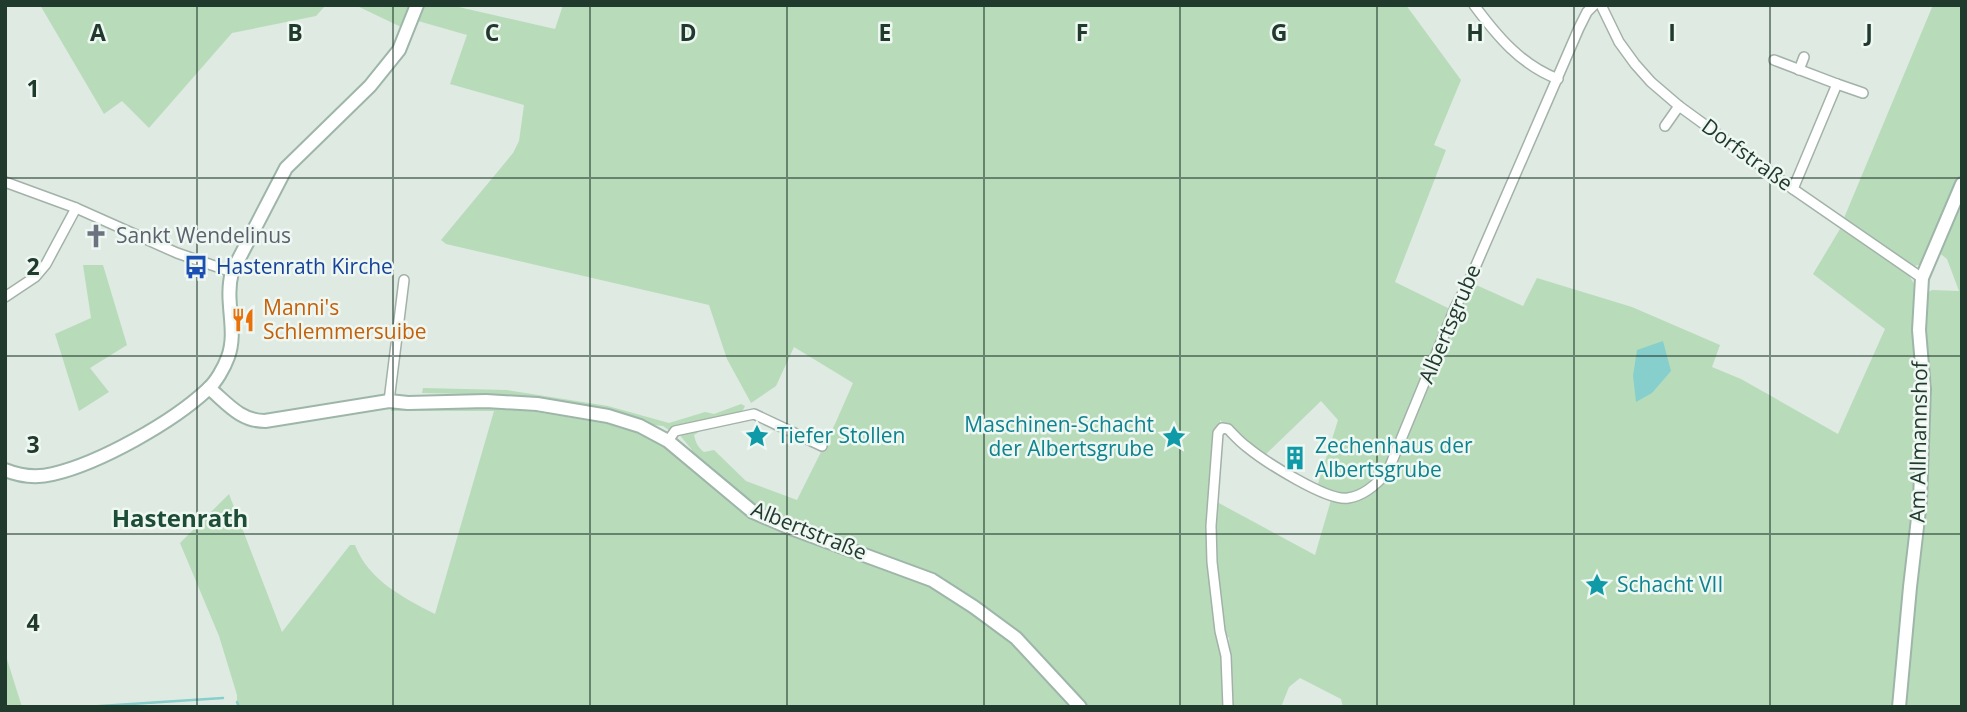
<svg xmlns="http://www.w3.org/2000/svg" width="1967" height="712" font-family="'Open Sans',sans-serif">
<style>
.green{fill:#b8dcba;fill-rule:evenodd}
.water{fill:#87cfcc}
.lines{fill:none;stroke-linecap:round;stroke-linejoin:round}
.stream{stroke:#87cfcc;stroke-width:2.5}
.street-casing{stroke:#a2b2a9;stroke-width:12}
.secondary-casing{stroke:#9eb6a9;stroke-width:16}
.street{stroke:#fff;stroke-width:9}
.secondary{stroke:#fff;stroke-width:12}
.grid{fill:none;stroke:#203a2e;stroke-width:2;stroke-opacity:0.55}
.labels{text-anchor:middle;stroke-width:5;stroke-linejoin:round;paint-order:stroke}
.street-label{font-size:21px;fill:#203a2e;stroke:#eff7f2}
.worship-label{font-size:21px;fill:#5b616d;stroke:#eff7f2;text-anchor:start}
.transit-label{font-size:21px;fill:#164399;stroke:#eff7f2;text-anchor:start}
.food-label{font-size:21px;fill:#c56008;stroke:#eff7f2;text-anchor:start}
.culture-label{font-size:21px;fill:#0d838f;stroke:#eff7f2;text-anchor:start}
.quarter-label{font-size:24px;font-weight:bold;fill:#1d4c37;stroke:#eff7f2}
.grid-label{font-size:23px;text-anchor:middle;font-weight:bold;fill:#203a2e;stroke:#eff7f2;stroke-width:5;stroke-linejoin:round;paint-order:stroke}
</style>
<rect width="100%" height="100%" fill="#dfeae3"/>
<!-- green -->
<g class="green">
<path d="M 40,5 L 326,5 L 316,16 L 232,33 L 149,128 L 122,101 L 104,114 Z"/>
<path d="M 355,5 L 411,5 L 401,27 Z"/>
<path d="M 424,5 L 450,5 L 555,29 L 563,5 L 1406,5 L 1461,80 L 1434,145 L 1446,150 L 1395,282 L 1452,310 L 1385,470 C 1366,493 1344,503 1317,487 L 1338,420 L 1321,401 L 1265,455 L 1249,445 L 1220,420 L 1217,502 L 1315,555 L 1331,500 C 1357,504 1374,491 1392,472 L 1469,286 L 1474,284 L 1523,306 L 1537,278 L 1632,307 L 1720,345 L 1712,367 L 1741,379 L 1838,434 L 1885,329 L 1813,274 L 1840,229 L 1882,254 L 1906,271 L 1915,285 L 1914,330 L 1918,387 L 1916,497 L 1906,581 L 1895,707 L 1343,707 L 1341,699 L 1300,678 L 1289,687 L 1281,707 L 237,707 L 237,695 L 219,636 L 180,543 L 229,494 L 282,632 L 350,545 L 355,545 C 368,580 404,598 435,614 L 494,411 L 391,411 L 392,407 L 511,408 L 604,423 L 637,433 L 663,446 L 682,462 L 692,450 L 678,433 L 710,425 L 694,435 C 696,443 697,446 704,452 L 714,450 L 746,481 L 797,500 L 835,424 L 853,383 L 794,347 L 776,386 L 751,403 L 727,359 L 709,305 L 446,244 L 441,240 L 513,153 L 519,141 L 524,105 L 450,84 L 467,35 L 418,21 ZM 1212,501 L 1215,502 L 1214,561 L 1222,631 L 1229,638 L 1230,650 L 1221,647 L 1219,641 L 1209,565 Z"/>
<path d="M 1933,5 L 1962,5 L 1962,174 L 1929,255 L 1923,264 L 1914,266 L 1844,218 Z"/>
<path d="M 1962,190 L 1962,707 L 1905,707 L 1911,625 L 1927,500 L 1932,386 L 1925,332 L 1925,302 L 1927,293 L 1932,290 L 1959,291 L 1947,259 L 1938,252 Z"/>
<path d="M 83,265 L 103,265 L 127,345 L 90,368 L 109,392 L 79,411 L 55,334 L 91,318 Z"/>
<path d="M 423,388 L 507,390 L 608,406 L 669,423 L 705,412 L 714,414 L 741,404 L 745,406 L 743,410 L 737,414 L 670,431 L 663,426 L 652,425 L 607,411 L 507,395 L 422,393 Z"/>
<path d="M 5,653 L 22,707 L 5,707 Z"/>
</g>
<!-- water -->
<path class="water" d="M 1663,341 L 1671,371 L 1652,393 L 1636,402 L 1633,376 L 1637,350 Z"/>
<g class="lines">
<!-- stream -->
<g class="stream">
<path d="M 237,702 L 239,707"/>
<path d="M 85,707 L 223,698"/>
</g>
<!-- street casing -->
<g class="street-casing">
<g id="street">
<path d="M 1474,5 C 1497,36 1521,65 1558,79"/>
<path d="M 1601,5 L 1619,42 L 1635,64 L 1651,82 L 1679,106 L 1793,189 L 1922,278"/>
<path d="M 1774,60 L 1837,84 L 1793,189"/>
<path d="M 1799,70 L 1804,57"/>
<path d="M 1837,84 L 1863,93"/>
<path d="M 1665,126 L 1679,106"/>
<path d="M 5,182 L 76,208 L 177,253 L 232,272"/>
<path d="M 5,297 L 35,277 L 46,264 L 76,208"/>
<path d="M 389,401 L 404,280"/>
<path d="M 668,441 L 675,431 L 754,414 L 822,446"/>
<path d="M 1228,707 L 1226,656 L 1220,631 L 1212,562 L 1211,526 L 1218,433 L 1222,428 L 1228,429 C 1234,435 1240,442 1247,447 C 1264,461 1328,502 1348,498 C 1363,496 1378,483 1388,471 L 1455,308 L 1470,279 L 1579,28 L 1587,12 L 1594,5"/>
</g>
</g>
<!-- secondary casing -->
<g class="secondary-casing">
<g id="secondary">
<path d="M 209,388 C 227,403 240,421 265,421 L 389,401 L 408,403 L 486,401 L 537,404 L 608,416 L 640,426 L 668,441 L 753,512 L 788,527 L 932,580 L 974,607 L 1016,638 L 1080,707"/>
<path d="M 5,470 C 20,476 37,478 53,474 C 100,463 173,422 208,389 C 216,382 224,368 228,357 C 238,330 224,302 232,272 L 286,168 L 370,86 L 399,50 L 417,5"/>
<path d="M 1899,707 L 1910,587 L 1920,501 L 1924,389 L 1919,330 L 1922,278 L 1962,184"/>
</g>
</g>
<!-- street -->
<use href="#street" class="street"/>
<!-- secondary -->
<use href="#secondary" class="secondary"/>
</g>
<!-- grid -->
<path class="grid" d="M 197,5 L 197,707M 393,5 L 393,707M 590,5 L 590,707M 787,5 L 787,707M 984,5 L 984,707M 1180,5 L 1180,707M 1377,5 L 1377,707M 1574,5 L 1574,707M 1770,5 L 1770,707M 5,178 L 1962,178M 5,356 L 1962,356M 5,534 L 1962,534"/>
<!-- icons -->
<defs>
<g id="church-bare" transform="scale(1.89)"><path d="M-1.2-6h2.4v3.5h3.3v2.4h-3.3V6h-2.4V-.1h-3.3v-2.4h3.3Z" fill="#6b7280" stroke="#eff7f2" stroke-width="2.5" paint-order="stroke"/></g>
<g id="bus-bare" transform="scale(1.89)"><path d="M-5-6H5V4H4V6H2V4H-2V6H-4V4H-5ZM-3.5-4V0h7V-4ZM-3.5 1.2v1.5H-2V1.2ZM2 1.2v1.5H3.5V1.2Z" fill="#1a4fb4" stroke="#eff7f2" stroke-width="2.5" paint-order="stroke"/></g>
<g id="restaurant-bare" transform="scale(1.89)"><path d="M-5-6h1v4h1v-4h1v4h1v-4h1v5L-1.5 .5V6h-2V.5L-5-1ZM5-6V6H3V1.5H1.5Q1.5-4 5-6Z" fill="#e8710a" stroke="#eff7f2" stroke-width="2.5" paint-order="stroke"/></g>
<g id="sight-bare" transform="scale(1.89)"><path d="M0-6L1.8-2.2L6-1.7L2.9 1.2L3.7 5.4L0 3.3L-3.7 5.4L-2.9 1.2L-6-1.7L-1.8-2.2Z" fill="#0f9aa8" stroke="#eff7f2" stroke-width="2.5" paint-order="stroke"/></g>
<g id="building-bare" transform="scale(1.89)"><path d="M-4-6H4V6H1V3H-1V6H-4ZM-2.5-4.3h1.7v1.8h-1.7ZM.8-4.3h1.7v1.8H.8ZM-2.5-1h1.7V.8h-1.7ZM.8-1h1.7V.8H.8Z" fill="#0f9aa8" stroke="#eff7f2" stroke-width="2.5" paint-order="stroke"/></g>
</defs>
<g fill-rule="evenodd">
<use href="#church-bare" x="96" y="236"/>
<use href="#bus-bare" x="196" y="267"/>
<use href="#restaurant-bare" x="243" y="320"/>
<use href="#sight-bare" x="757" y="436"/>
<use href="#sight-bare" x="1174" y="437"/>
<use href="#building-bare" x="1295" y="458"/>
<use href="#sight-bare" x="1597" y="585"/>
</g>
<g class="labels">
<!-- street labels -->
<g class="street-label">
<text transform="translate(1747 155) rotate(36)" y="7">Dorfstraße</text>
<text transform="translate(1450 324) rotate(-67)" y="7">Albertsgrube</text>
<text transform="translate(1919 442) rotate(-89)" y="7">Am Allmannshof</text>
<text transform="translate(809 531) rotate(22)" y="7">Albertstraße</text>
</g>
<!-- worship labels -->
<g class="worship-label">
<text x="116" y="243">Sankt Wendelinus</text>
</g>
<!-- transit labels -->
<g class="transit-label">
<text x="216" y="274">Hastenrath Kirche</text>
</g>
<!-- food labels -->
<g class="food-label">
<text x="263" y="315">Manni's<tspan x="263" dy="24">Schlemmersuibe</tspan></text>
</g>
<!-- culture labels -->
<g class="culture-label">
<text x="1154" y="432" text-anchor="end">Maschinen-Schacht<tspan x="1154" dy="24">der Albertsgrube</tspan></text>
<text x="777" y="443">Tiefer Stollen</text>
<text x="1315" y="453">Zechenhaus der<tspan x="1315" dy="24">Albertsgrube</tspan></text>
<text x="1617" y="592">Schacht VII</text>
</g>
<!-- quarter labels -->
<g class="quarter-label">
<text x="180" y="527">Hastenrath</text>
</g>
</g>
<g class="grid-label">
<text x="98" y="41">A</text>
<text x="295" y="41">B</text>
<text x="492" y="41">C</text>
<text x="688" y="41">D</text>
<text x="885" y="41">E</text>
<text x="1082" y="41">F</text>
<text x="1279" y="41">G</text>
<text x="1475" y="41">H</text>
<text x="1672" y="41">I</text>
<text x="1869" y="41">J</text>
<text x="33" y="97">1</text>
<text x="33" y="275">2</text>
<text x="33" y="453">3</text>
<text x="33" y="631">4</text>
</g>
<!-- border -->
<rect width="1967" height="712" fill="none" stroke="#203a2e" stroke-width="14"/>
</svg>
